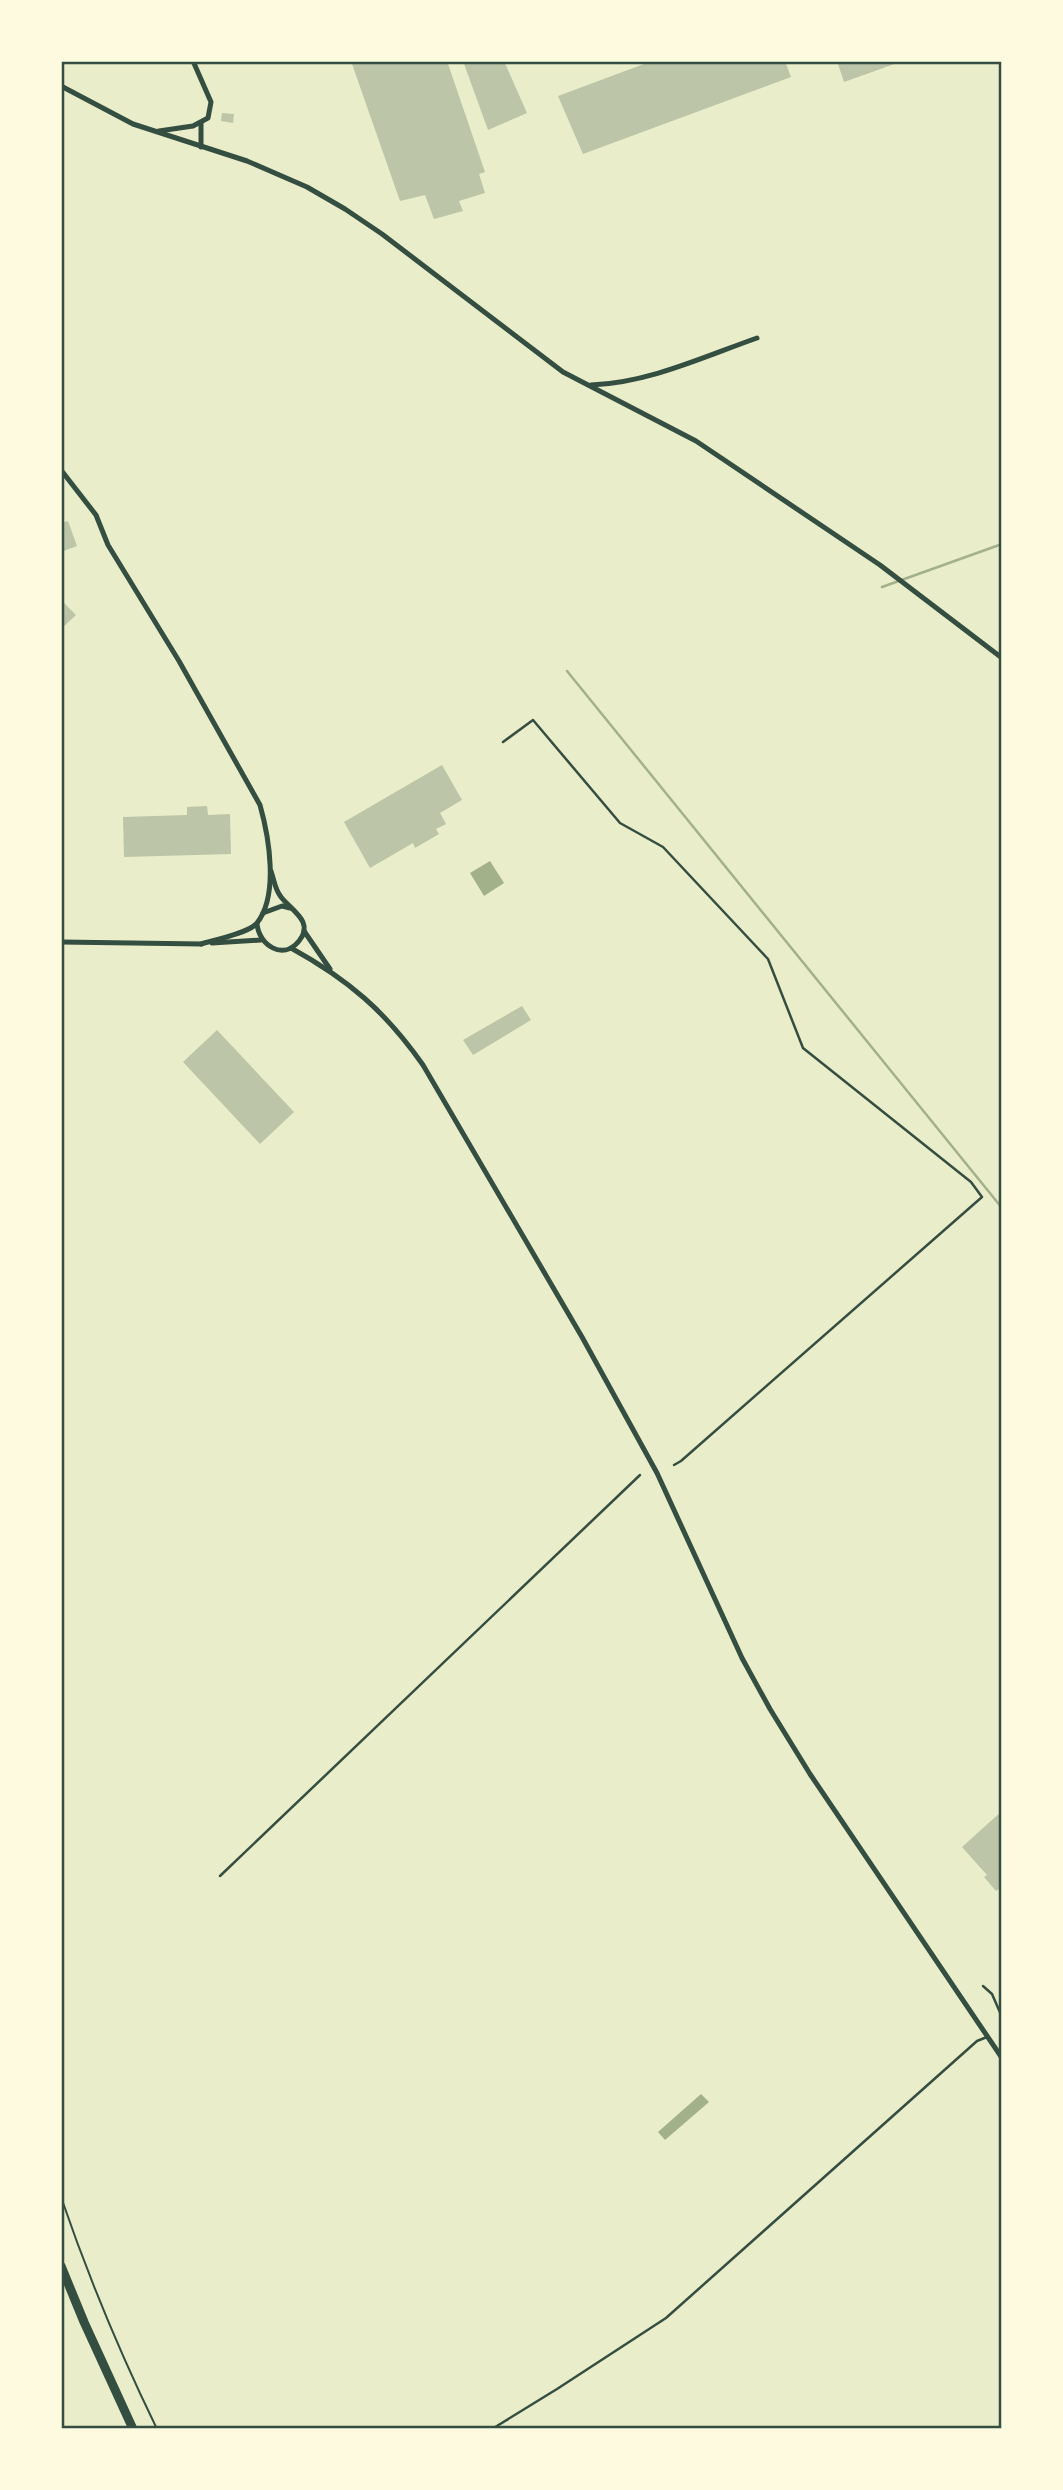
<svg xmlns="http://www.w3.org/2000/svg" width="1063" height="2490" font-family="'Fira Sans Condensed',sans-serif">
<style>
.water{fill:#a3b18a}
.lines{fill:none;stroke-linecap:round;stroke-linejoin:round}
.stream{stroke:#a3b18a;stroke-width:2.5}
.building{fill:#bcc5a7}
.path{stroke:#344e41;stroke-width:2}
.service{stroke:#344e41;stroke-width:2.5}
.minor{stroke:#344e41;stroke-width:5}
.primary{stroke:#344e41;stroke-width:9}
.neatline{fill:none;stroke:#344e41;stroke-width:2.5}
</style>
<rect width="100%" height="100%" fill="#e9edc9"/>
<!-- water -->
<g class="water">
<path d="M 490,861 L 504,883 L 484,896 L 470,873 Z"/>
<path d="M 701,2094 L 709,2102 L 665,2140 L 658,2132 Z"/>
</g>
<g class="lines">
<!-- stream -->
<g class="stream">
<path d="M 882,587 L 1002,544"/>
<path d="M 567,671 L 1002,1208"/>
</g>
</g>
<!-- building -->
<g class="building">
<path d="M 351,61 L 447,61 L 485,172 L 479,174 L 485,193 L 459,201 L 463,211 L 434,219 L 425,195 L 400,201 Z"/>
<path d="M 463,61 L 504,61 L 527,113 L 488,130 Z"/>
<path d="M 652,61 L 785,61 L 791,77 L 583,154 L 558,96 Z"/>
<path d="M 837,61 L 900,61 L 900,62 L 844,82 Z"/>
<path d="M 222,113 L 234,114 L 233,123 L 221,121 Z"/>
<path d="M 68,521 L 77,546 L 61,552 L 61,523 Z"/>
<path d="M 61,600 L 76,615 L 61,629 Z"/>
<path d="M 442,765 L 462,800 L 440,813 L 446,824 L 436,829 L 439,834 L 415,848 L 413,843 L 370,868 L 344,822 Z"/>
<path d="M 207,806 L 208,815 L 230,814 L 231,854 L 124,857 L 123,817 L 187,815 L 187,807 Z"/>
<path d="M 522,1006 L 531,1020 L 473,1055 L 463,1040 Z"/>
<path d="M 217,1030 L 294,1112 L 260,1144 L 183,1062 Z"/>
<path d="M 1002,1811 L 1002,1892 L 999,1889 L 996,1891 L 984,1877 L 987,1875 L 962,1847 Z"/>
</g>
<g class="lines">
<!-- path -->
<path class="path" d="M 61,2197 C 88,2276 120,2353 157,2429"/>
<!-- service -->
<g class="service">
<path d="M 503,742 L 533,720 L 620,823 L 663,847 L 768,959 L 803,1048 L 971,1182 L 982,1197 L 681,1461 L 674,1465"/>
<path d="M 220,1876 L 640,1475"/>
<path d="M 983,1986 L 992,1994 L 1002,2017"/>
<path d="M 492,2429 L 557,2389 L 666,2318 L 977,2041 L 987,2037"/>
</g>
<!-- minor -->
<g class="minor">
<path d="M 61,86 L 133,124 L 247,161 L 307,187 L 345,209 L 382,234 L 563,372 L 696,441 L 880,565 L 1002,658"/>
<path d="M 159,131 L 193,126 L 208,118 L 211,102 L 193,61"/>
<path d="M 201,147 L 201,123"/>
<path d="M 591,385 C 648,383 703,357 757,338"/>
<path d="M 61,470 L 96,515 L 108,545 L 179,661 L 260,805 C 269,837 279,895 257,923 C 249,933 214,940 201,944"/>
<path d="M 263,913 L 282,906 L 290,908"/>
<path d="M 257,924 C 259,945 283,961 299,941 C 315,922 291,910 281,897 C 275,890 274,880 271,871"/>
<path d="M 304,931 L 330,969"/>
<path d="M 61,942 L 202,944"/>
<path d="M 212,943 L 261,940"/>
<path d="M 291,948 C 349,980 385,1011 423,1065 L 582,1337 L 657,1473 L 742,1658 L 770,1709 L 810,1774 L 1002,2058"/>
</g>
<!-- primary -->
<path class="primary" d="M 61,2266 L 84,2322 L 133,2429"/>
</g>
<!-- border -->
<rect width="1063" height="2490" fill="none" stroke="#fefae0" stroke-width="126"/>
<rect x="63" y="63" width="937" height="2364" class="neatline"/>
</svg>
